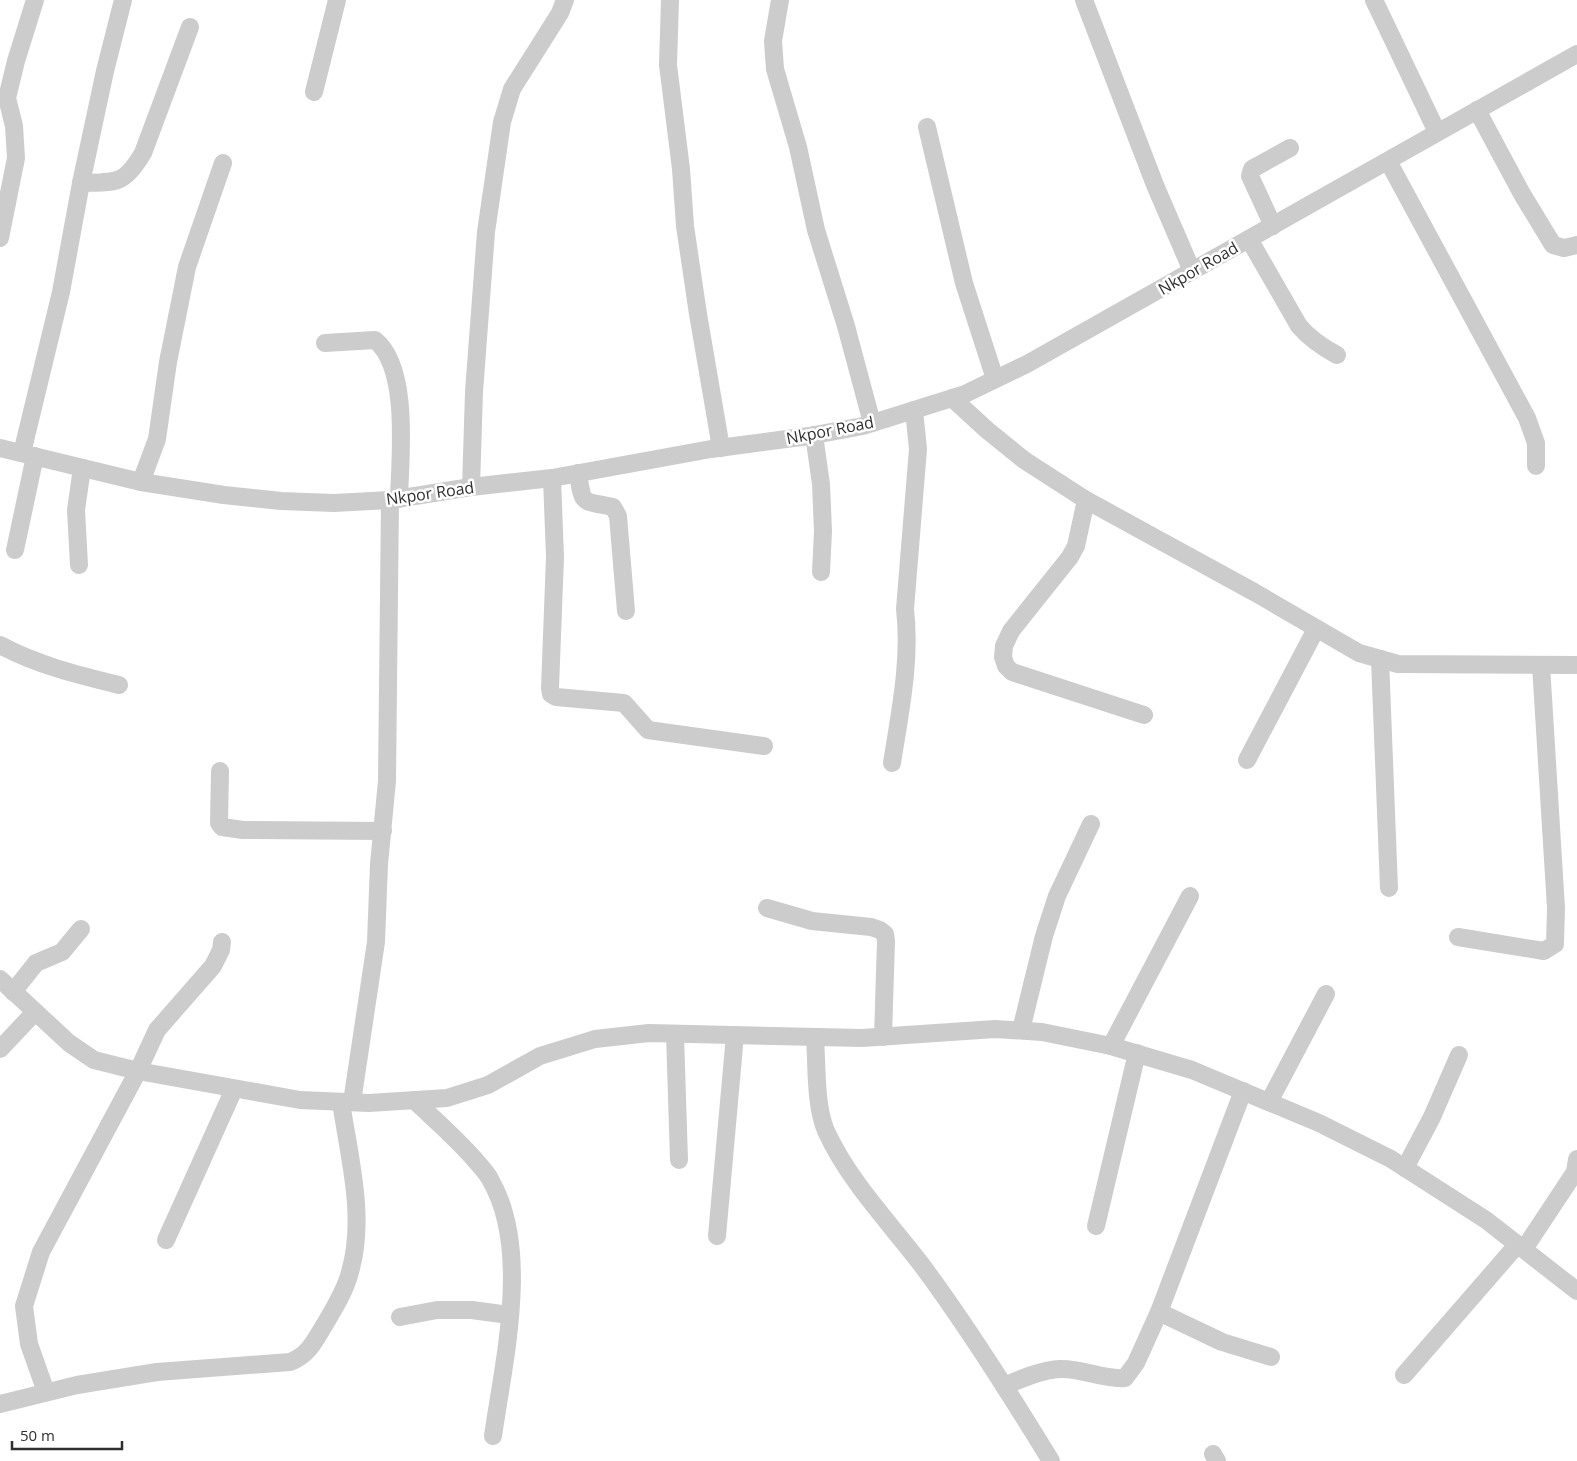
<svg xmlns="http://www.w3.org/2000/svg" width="1577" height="1461" font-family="'Open Sans',sans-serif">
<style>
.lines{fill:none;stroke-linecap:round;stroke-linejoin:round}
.minor{stroke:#ccc;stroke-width:18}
.labels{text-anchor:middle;stroke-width:5;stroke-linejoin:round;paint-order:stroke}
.street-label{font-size:16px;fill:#2f2f2f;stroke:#fff}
</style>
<rect width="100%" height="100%" fill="#fff"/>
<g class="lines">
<!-- minor -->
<g class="minor">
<path d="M 670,0 L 668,65 L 681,169 L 685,226 L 698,314 L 721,448"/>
<path d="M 780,0 L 773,41 L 775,69 L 798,147 L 816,230 L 846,326 L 872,423"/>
<path d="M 1084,0 L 1155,185 L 1192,271"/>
<path d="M 1374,0 L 1437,132"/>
<path d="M 314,92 L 337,0"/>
<path d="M 1477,110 L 1522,194 L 1553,245 L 1564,248 L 1577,245"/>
<path d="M 927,127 L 964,283 L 995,379"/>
<path d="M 1388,161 L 1527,418 L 1536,443 L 1536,466"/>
<path d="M 81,183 C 117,182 124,185 143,153 L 190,27"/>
<path d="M 1273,226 L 1250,176 L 1252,169 L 1290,148"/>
<path d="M 0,238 L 16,158 L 14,126 L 7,98 L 16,61 L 35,0"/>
<path d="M 1249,239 L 1299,326 C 1310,339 1322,347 1337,355"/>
<path d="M 325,343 L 375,340 C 410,368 400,458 399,499"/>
<path d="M 952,398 L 987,430 L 1024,460 L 1086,500 L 1254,592 L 1359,653 L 1398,664 L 1577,665"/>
<path d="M 814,435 L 821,484 L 823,531 L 821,572"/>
<path d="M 0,448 L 141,482 L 224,495 L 281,501 L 334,503 L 390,500 L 471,487 L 552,478 L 711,449 L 809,436 L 863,426 L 965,394 L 1027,364 L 1577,54"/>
<path d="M 22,453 L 61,292 L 81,183 L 105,71 L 123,0"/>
<path d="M 578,473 C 583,507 582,500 613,507 L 618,516 L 626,611"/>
<path d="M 552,478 L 555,557 L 550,688 L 551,694 L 556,697 L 624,703 L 648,730 L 764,746"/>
<path d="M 141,482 L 157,439 L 168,362 L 187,267 L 223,163"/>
<path d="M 471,487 L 474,392 L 486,232 L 502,122 L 512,89 L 560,13 L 565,0"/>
<path d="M 1086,500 L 1076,546 L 1070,557 L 1011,631 L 1004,646 L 1003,657 L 1006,666 L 1012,672 L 1144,715"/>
<path d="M 15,550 L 35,456"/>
<path d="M 79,565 L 76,510 L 82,468"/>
<path d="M 0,645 C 37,665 78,675 119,685"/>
<path d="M 1380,659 L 1389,888"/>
<path d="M 1247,760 L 1316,629"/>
<path d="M 892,763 C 900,712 911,660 905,609 L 918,449 L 914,410"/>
<path d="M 220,771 L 219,823 L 222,827 L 243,830 L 383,831"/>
<path d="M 767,908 L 812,921 L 871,927 L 880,930 L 885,934 L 886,941 L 883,1037"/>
<path d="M 1458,937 L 1544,951 L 1555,944 L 1556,908 L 1541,665"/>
<path d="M 0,979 L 69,1043 L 94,1060 L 138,1071 L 300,1100 L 369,1103 L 447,1098 L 488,1085 L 540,1056 L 595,1039 L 649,1033 L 862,1038 L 995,1029 L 1042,1032 L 1111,1046 L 1192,1070 L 1319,1123 L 1391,1159 L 1486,1220 L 1577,1291"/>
<path d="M 13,992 L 36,963 L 62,952 L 81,929"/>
<path d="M 1021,1030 L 1044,936 L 1057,896 L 1091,824"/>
<path d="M 675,1034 L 679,1160"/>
<path d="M 815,1037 C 817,1066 815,1105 826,1131 C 849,1181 888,1221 921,1264 C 968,1327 1010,1394 1051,1461"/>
<path d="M 1111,1046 L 1190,896"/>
<path d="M 0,1049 L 35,1012"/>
<path d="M 414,1100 C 435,1120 457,1139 476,1161 C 481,1167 487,1173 490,1179 C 531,1249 504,1359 493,1436"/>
<path d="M 352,1102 L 376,942 L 379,864 L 387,781 L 390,500"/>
<path d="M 1269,1102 L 1326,994"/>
<path d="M 1405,1168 L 1432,1117 L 1459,1055"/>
<path d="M 1096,1226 L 1137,1053"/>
<path d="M 717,1236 L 735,1035"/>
<path d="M 166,1240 L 234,1089"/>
<path d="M 1524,1249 L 1575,1172 L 1577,1159"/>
<path d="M 1159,1312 L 1222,1342 L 1271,1357"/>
<path d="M 400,1317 L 437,1310 L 472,1310 L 509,1315"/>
<path d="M 1404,1375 L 1517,1245"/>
<path d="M 1004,1386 C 1021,1379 1041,1370 1060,1369 C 1082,1368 1103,1380 1125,1378 L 1136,1363 L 1159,1312 L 1243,1091"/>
<path d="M 46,1392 L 29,1344 L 24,1306 L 41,1252 L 138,1071 L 157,1030 L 213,966 L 221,950 L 222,942"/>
<path d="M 0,1404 L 77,1385 L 157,1372 L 290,1362 C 309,1355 315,1340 325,1324 C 334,1309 346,1289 350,1272 C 366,1217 349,1157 341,1102"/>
<path d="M 1213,1454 L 1217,1461"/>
</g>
</g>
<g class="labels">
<!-- street labels -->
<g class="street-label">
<text transform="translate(1198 268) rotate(-30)" y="6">Nkpor Road</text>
<text transform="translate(830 430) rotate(-11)" y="6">Nkpor Road</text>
<text transform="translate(430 493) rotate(-8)" y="6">Nkpor Road</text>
</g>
</g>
<!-- scale -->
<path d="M12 1441v8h110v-8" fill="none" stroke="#2f2f2f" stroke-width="2.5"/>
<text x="20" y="1441" font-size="15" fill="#2f2f2f" stroke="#ffffff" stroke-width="4" paint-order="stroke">50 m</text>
</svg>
